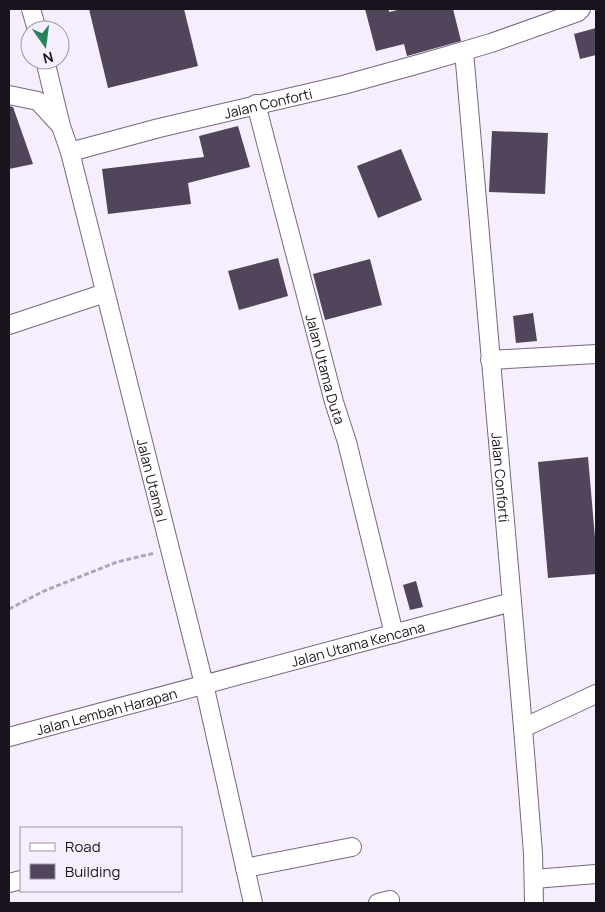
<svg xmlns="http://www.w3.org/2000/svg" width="605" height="912" font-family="Manrope,sans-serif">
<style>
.building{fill:#50455a}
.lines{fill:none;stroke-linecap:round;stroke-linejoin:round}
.minor-casing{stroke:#75687f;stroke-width:20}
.path{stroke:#aea6b4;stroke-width:3;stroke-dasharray:5 2.5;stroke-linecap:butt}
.minor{stroke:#fff;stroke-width:18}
.labels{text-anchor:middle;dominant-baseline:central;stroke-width:5;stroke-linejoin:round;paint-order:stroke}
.street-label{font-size:14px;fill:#18131c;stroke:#f6edfd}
</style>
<rect width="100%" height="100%" fill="#f6edfd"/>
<!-- building -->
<g class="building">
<path d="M 89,9 L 184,9 L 198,66 L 108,88 Z"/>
<path d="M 365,9 L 389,9 L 389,12 L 402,9 L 453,9 L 461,41 L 407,56 L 404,44 L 376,51 Z"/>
<path d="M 596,28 L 596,55 L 580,59 L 574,34 Z"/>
<path d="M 9,106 L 13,107 L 33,164 L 9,169 Z"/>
<path d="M 238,126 L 250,167 L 188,183 L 191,204 L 108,214 L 102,169 L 204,157 L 199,136 Z"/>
<path d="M 492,131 L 548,133 L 545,194 L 489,192 Z"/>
<path d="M 401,149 L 422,200 L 378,218 L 357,166 Z"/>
<path d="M 278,258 L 288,296 L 239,310 L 228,271 Z"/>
<path d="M 370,259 L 382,305 L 325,320 L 313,274 Z"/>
<path d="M 533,313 L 537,341 L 516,343 L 513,316 Z"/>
<path d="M 588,457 L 596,549 L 596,574 L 548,578 L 538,462 Z"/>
<path d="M 416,581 L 423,607 L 410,610 L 403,585 Z"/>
</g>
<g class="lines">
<!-- minor casing -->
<g class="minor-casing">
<g id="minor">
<path d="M 31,9 L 37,30"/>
<path id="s1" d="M 464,51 L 523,728 L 533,853 L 534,903"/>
<path id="s2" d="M 45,60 L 61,126 L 70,152 L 204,684 L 253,903"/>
<path d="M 9,95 L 38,101 L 59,124"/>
<path id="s3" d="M 256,104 L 334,402 L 347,442 L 394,634"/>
<path id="s4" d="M 70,152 L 159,128 L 343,85 L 426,62 L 491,43 L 578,12 L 581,9"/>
<path d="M 9,325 L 105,293"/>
<path d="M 490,360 L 596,354"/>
<path d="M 523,728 L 596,694"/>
<path id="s5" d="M 9,737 L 512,602"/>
<path d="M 245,868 L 352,847"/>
<path d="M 534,879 L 596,874"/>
<path d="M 9,883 L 21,880"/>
<path d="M 378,903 L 390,900"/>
</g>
</g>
<!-- path -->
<path class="path" d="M 9,609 L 44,591 L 117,562 L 155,553"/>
<!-- minor -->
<use href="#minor" class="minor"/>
</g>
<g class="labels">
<!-- street labels -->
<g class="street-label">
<text stroke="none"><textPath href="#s4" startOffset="204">Jalan Conforti</textPath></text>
<text stroke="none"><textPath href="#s3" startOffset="274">Jalan Utama Duta</textPath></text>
<text stroke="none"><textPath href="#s1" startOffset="428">Jalan Conforti</textPath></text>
<text stroke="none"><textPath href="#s2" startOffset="434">Jalan Utama I</textPath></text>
<text stroke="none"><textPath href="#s5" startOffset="361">Jalan Utama Kencana</textPath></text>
<text stroke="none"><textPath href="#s5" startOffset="101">Jalan Lembah Harapan</textPath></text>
</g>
</g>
<!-- border -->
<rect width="605" height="912" fill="none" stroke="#18131c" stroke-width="20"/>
<!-- legend -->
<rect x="20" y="827" width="162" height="65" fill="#f6edfd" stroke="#9d96a3"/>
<rect x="30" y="843" width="25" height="8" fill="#ffffff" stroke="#9d96a3"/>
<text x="65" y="852" font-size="15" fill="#18131c">Road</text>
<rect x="30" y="864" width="25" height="15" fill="#50455a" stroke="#9d96a3"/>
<text x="65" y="877" font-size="15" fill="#18131c">Building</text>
<!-- north arrow -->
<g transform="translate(45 45) rotate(166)"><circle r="24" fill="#f6edfd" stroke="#9d96a3"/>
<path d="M0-4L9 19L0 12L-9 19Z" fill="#27835a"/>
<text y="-8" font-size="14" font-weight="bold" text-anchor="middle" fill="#18131c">N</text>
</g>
</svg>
